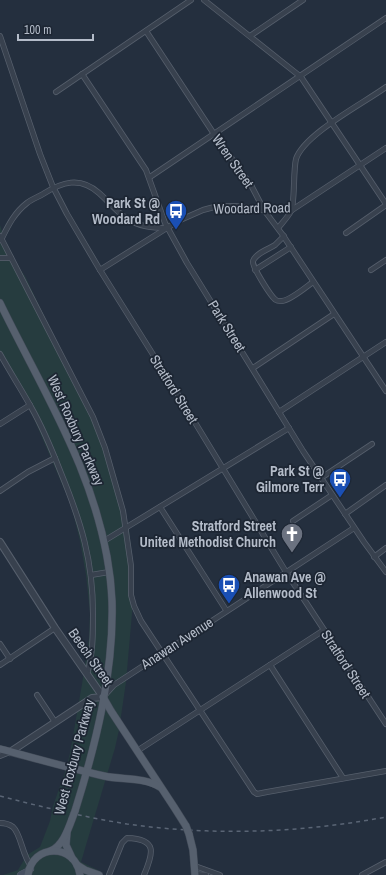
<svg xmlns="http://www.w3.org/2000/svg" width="386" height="875" font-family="'Archivo Narrow',sans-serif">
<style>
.green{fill:#263c3f}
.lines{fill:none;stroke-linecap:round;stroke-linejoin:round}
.minor-casing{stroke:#565f6c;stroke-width:6}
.tertiary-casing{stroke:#565f6c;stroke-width:8}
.secondary-casing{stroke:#565f6c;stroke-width:8}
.primary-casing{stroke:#414a57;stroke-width:8}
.minor{stroke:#38414e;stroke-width:4.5}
.tertiary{stroke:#38414e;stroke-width:6}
.secondary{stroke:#465061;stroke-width:7}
.primary{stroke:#56606e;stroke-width:7}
.rail{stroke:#5a6575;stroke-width:1.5;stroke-dasharray:4 4;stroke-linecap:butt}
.primary-bridge-casing{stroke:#414a57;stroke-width:8;stroke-linecap:butt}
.primary-bridge{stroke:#56606e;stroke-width:7}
.labels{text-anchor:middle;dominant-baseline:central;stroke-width:3.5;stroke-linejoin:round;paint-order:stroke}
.street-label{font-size:14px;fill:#b4bcc9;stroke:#1d2633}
.poi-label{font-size:14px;font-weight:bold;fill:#b4bcc9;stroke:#1d2633;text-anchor:end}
</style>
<rect width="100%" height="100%" fill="#242f3e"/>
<!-- green -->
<path class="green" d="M 0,225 L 10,256 L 25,276 L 97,426 L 123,517 L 129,529 L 131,551 L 130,582 L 133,602 L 126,682 L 119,730 L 115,748 L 81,862 L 100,871 L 99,875 L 3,875 L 18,870 L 27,855 L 40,847 L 50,821 L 53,806 L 66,769 L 70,753 L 82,684 L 89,638 L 90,613 L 86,575 L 80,541 L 71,505 L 32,414 L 0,357 Z"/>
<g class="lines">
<!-- minor casing -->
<g class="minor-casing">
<g id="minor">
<path d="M 204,0 L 301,77 L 386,204"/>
<path d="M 146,31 L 214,134 L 251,185 L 264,210 L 282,234 L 386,391"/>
<path d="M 0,36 L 40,154 L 53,187 L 67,214 L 100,270 L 174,388 L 286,572 L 386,724"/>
<path d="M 250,36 L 303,0"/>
<path d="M 82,74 L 146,170 L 165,223 L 187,263 L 303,451 L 364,542 L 386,572"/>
<path d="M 56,92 L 191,0"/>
<path d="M 150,177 L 386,18"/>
<path d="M 278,228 C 282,223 288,217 291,211 C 295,205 293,171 296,159 C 304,134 364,103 386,87"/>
<path d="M 346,233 L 386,205"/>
<path d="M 0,236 L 93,417 L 105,448 L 123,511 L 131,566 L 131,595 L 134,606 L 141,621 L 254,792 L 257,794 L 267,792 L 386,771"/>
<path d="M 284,236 C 281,239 278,242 275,245 C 269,249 256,253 253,261 C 251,265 271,297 276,300 C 277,301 281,301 282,301 C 291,300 306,287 313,282"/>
<path d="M 1,240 C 8,226 14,213 27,203 C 32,199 38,197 43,194 C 62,182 80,176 99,193 C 108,201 116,211 126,218 C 139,227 153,228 167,228"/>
<path d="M 0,258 L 11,258"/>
<path d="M 100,270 L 178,221 L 203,210 L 218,206 L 235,206 L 264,210 L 292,210 L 386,148"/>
<path d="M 255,270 L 291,247"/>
<path d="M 371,270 L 386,260"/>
<path d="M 0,354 C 10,372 21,389 31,407 C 43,428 52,450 61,473 C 81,522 93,560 93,614 C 93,634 93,654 87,674"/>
<path d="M 253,368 L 334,314"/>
<path d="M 279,412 L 386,342"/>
<path d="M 0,424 L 30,405"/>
<path d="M 321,478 L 372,444"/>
<path d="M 0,491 L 28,472 L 55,458"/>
<path d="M 160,507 L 226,610"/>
<path d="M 345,514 L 386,485"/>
<path d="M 293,521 L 332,495"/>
<path d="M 104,541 L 289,428"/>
<path d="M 374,557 L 386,548"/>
<path d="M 91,575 L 109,572"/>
<path d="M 0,644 L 10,659"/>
<path d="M 0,665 L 55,628"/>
<path d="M 270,665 L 343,778"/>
<path d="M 37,695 L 55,722"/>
<path d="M 105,695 L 114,685 L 354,528"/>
<path d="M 137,751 L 324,630"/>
<path d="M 0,756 L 10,752"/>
<path d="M 0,823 C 4,823 9,824 13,827 C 21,834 22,855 31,866"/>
<path d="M 195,866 L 220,875"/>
<path d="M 195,874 L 206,875"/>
<path d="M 109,875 L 122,843 L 127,838 C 157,839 154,852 144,875"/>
<path d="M 362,875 L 386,862"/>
</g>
</g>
<!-- tertiary casing -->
<g class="tertiary-casing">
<g id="tertiary">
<path d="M 0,542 L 55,628 L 103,697"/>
<path d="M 10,752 L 92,698 L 103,697"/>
</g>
</g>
<!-- secondary casing -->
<g class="secondary-casing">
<path id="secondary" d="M 21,875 L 27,872 L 30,869"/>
</g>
<!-- primary casing -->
<g class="primary-casing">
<g id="primary">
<path d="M 0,303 C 26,357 57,409 80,466 C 97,508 110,554 112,601 C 114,672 96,744 75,811"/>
<path d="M 103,697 L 111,711 L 174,807 L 186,826"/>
<path d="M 0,749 C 34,758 69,768 104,776 C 122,780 144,777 160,787"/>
<path d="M 67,833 L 66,845 L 72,858"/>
<path d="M 189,834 L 193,850 L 195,875"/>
<path d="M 50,851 C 62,847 68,830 72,819"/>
<path d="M 77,865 L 85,870 L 99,875"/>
<path d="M 28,875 C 32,843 76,843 80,875"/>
</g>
</g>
<!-- minor -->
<use href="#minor" class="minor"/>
<!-- tertiary -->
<use href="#tertiary" class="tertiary"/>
<!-- secondary -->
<use href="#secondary" class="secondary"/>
<!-- primary -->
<use href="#primary" class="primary"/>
<!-- rail -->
<path class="rail" d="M 0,796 C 42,807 84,817 127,824 C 213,836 301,833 386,817"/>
<!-- primary-bridge casing -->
<g class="primary-bridge-casing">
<g id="primary-bridge">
<path d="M 72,819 L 75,811"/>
<path d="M 186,826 L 189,834"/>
</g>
</g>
<!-- primary-bridge -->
<use href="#primary-bridge" class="primary-bridge"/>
</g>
<!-- icons -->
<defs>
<g id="bus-pin" transform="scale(1.15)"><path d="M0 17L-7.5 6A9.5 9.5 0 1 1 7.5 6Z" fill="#1a4fb4" stroke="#1d2633"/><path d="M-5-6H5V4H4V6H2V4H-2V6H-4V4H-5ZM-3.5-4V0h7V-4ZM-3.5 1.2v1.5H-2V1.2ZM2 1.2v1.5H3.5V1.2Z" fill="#fff"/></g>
<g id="church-pin" transform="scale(1.15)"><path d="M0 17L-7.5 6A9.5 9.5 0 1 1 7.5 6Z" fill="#6b7280" stroke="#1d2633"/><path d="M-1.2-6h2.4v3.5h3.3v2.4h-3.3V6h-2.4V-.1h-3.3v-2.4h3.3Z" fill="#fff"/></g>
</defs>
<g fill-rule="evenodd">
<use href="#bus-pin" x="176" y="211"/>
<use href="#bus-pin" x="340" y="479"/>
<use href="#church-pin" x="292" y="534"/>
<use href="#bus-pin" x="229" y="585"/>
</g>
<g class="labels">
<!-- street labels -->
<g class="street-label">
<text transform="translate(233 161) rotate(55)">Wren Street</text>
<text transform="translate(252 208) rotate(-1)">Woodard Road</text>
<text transform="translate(227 326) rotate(58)">Park Street</text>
<text transform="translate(174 389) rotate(58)">Stratford Street</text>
<text transform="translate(76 430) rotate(66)">West Roxbury Parkway</text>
<text transform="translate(177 643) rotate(-33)">Anawan Avenue</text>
<text transform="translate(91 657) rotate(55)">Beech Street</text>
<text transform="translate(346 664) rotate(57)">Stratford Street</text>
<text transform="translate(74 757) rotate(-75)">West Roxbury Parkway</text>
</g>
<!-- poi labels -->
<g class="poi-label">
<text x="160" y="203">Park St @<tspan x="160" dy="16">Woodard Rd</tspan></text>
<text x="324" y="471">Park St @<tspan x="324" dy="16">Gilmore Terr</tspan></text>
<text x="276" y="526">Stratford Street<tspan x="276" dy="16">United Methodist Church</tspan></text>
<text x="244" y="577" text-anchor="start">Anawan Ave @<tspan x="244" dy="16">Allenwood St</tspan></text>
</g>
</g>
<!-- scale -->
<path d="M18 34v6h75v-6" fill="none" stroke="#b4bcc9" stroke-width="2"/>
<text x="24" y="34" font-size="12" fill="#b4bcc9" stroke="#1d2633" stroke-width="3" paint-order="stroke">100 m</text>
</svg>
